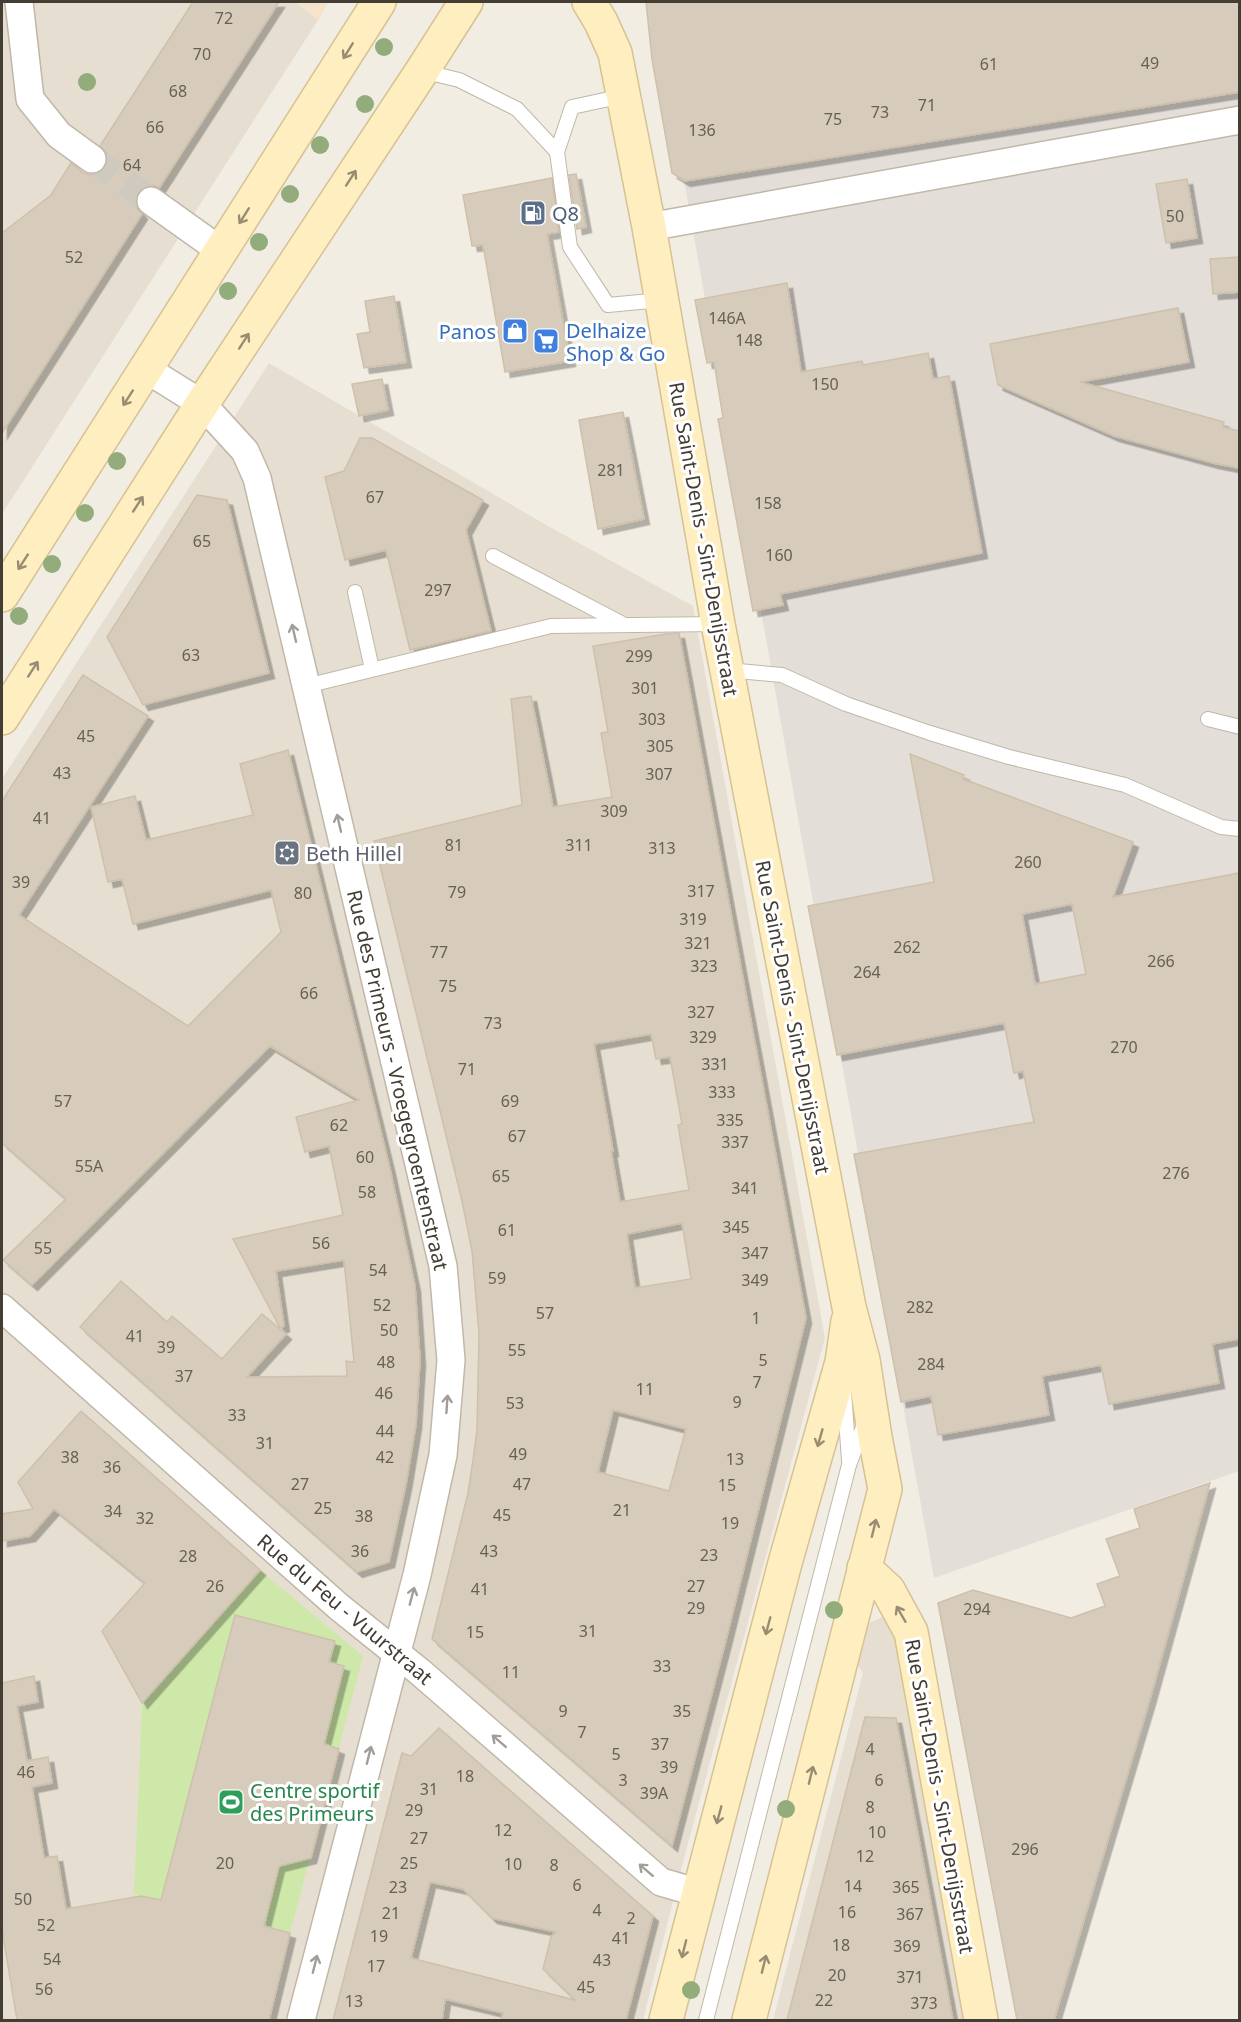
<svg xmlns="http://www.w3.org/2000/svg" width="1241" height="2022" font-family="'Noto Sans',sans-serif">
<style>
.residential{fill:#e6dfd1}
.commercial{fill:#f5e3cc}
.industrial{fill:#e3ded8}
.green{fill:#cee8aa}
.building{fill:#d7cbbb;stroke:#cec0ab;stroke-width:1.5;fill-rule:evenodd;filter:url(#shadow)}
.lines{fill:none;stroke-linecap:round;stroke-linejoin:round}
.street-tunnel{stroke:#cfcac0;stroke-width:27;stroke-dasharray:27 14;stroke-linecap:butt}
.lane-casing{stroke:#c0b7a8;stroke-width:16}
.street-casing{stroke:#c0b7a8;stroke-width:30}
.secondary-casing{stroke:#d6c293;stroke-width:36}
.lane{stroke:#fff;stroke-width:14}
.street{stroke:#fff;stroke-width:27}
.secondary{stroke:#ffeec0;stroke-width:33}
.tree{fill:#93ac7b}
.oneway{stroke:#988d72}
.oneway2{stroke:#a19e99}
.labels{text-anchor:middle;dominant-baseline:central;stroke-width:6;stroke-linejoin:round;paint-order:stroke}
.number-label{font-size:16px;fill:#686055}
.service-label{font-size:20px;fill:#4e5e75;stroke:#fff;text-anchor:start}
.shop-label{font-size:20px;fill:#366cbe;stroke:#fff;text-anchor:start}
.street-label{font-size:20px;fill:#433d33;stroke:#fff}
.worship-label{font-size:20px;fill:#5b616d;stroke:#fff;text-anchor:start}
.leisure-label{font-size:20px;fill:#27864d;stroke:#fff;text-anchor:start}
</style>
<defs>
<filter id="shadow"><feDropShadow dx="5.5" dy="5.5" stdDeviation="0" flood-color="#0004"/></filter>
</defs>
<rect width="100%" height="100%" fill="#f2ede3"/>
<!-- residential -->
<g class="residential">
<path d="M 2,2 L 295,2 L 318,20 L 2,514 Z"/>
<path d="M 269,363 L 548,526 L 693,606 L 825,1338 L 683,1862 L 643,2020 L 2,2020 L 2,779 Z"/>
<path d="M 884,1616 L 900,1626 L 913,1693 L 906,1705 L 966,2020 L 773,2020 L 863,1673 L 855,1661 L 867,1624 Z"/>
</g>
<!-- commercial -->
<path class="commercial" d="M 295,2 L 329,2 L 318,20 Z"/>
<!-- industrial -->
<path class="industrial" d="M 652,2 L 1239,2 L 1239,1471 L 934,1578 Z"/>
<!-- green -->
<path class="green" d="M 260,1570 L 363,1656 L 290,1933 L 134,1894 L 142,1703 Z"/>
<!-- building -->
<g class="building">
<path d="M 193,2 L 279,2 L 159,188 L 152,185 L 145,186 L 138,192 L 135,199 L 136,207 L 142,214 L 2,433 L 2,233 L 51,195 L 71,163 L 83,173 L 90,175 L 98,174 L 104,169 L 108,161 L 107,153 L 100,146 Z"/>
<path d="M 646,2 L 1239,2 L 1239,92 L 685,181 L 672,173 L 652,59 Z"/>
<path d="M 576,174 L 586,227 L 577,229 L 569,175 Z"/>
<path d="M 552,178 L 559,232 L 547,234 L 570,361 L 505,372 L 483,245 L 472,246 L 463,195 Z"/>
<path d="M 1187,179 L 1197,238 L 1166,243 L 1156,184 Z"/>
<path d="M 1239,257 L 1239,292 L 1213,294 L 1210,259 Z"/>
<path d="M 787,283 L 801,372 L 862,361 L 863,365 L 928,353 L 933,379 L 949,376 L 982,553 L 780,594 L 783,605 L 753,611 L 718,419 L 723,418 L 714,362 L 707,363 L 695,300 Z"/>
<path d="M 394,296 L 406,362 L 364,368 L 357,334 L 370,332 L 365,301 Z"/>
<path d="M 1178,308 L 1189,362 L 1080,382 L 1224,422 L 1223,427 L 1239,431 L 1239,468 L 1213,463 L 1114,436 L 998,385 L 990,344 Z"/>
<path d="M 382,379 L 388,410 L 359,416 L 352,384 Z"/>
<path d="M 623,412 L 644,519 L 598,529 L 579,420 Z"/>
<path d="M 360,438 L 372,438 L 483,500 L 466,530 L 491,631 L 410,650 L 386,550 L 345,560 L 325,477 L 344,471 Z"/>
<path d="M 197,495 L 227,500 L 269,673 L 143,705 L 107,637 Z"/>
<path d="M 679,633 L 806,1318 L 726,1640 L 672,1846 L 432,1639 L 468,1493 L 473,1460 L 477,1430 L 479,1334 L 472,1251 L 462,1201 L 374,841 L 522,805 L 511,699 L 531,696 L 553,807 L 612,797 L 601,733 L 608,732 L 593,646 L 666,634 ZM 651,1034 L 656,1059 L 670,1057 L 682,1124 L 678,1125 L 689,1190 L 620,1202 L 611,1151 L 613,1151 L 594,1044 ZM 682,1223 L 691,1279 L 635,1288 L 627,1234 ZM 613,1410 L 686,1429 L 669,1491 L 598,1472 Z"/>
<path d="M 83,675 L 148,716 L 19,915 L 188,1026 L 281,932 L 271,890 L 133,924 L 122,879 L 108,882 L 91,807 L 135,796 L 146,840 L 253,815 L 240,764 L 288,750 L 390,1169 L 415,1286 L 420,1360 L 416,1424 L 406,1484 L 389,1562 L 357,1572 L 80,1327 L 121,1281 L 167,1322 L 172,1316 L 222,1359 L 262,1314 L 286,1334 L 247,1377 L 347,1376 L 346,1361 L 354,1362 L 344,1260 L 276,1271 L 284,1326 L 280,1328 L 233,1239 L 343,1215 L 329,1146 L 305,1152 L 296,1117 L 359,1100 L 270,1046 L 32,1285 L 3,1260 L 66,1199 L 2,1143 L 2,801 Z"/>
<path d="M 910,754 L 964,775 L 963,779 L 1133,842 L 1113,897 L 1239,873 L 1239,1339 L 1212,1344 L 1219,1383 L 1109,1404 L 1101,1365 L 1042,1376 L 1049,1415 L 938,1435 L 931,1396 L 901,1402 L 854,1154 L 1034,1122 L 1023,1071 L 1014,1073 L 1004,1023 L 837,1055 L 808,906 L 934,882 ZM 1072,904 L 1086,974 L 1035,984 L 1022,914 Z"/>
<path d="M 81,1411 L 260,1570 L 142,1703 L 102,1631 L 145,1583 L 54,1509 L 30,1536 L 2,1541 L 2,1514 L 33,1509 L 18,1482 Z"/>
<path d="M 1210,1483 L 1150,1699 L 1054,2020 L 1017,2020 L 938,1603 L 973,1590 L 1071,1618 L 1105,1606 L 1097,1584 L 1120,1576 L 1106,1539 L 1140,1528 L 1134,1509 Z"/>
<path d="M 235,1615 L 335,1641 L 329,1662 L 344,1666 L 324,1744 L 339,1749 L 311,1858 L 279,1866 L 264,1926 L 290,1933 L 269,2020 L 17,2020 L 2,1929 L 2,1683 L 34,1676 L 38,1702 L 17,1706 L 27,1761 L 48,1757 L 52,1783 L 32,1787 L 44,1858 L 57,1856 L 66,1909 L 141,1896 L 161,1900 Z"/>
<path d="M 865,1717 L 896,1718 L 953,2020 L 787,2020 Z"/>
<path d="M 439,1728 L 653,1916 L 626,2020 L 501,2020 L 503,2013 L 445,1999 L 442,2020 L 333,2020 L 402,1753 L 411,1756 ZM 430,1882 L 463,1889 L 492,1918 L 556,1932 L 551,1937 L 543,1969 L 575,2000 L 411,1958 Z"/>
</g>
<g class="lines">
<!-- street-tunnel -->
<path class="street-tunnel" d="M 92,159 L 151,201"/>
<!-- lane casing -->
<g class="lane-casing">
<g id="lane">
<path d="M 422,71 L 459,80 L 517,109 L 557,152"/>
<path d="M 623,96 L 572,107 L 557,152 L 570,247 L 608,305 L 661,300"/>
<path d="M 493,556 L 621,623"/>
<path d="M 355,592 L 372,669"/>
<path d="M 727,670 L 782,675 L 846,704 L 930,733 L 1009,757 L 1125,785 L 1221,827 L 1240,829"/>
<path d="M 306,686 L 551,626 L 718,624"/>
<path d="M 1208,719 L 1240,727"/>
<path d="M 844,1392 L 849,1460"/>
<path d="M 706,2020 L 849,1465 L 865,1422"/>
</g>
</g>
<!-- street casing -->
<g class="street-casing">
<g id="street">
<path d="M 19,2 L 30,99 L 59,135 L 92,159"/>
<path d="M 151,201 L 221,251"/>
<path d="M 649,227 L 1240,120"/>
<path d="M 146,369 L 202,404 L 245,451 L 257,478 L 443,1266 L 451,1360 L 443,1455 L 417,1575 L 301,2020"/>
<path d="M 2,1308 L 339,1607 L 420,1672 L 661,1882 L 699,1893"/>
</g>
</g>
<!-- secondary casing -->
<g class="secondary-casing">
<g id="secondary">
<path d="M 589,2 L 601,22 L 615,53 L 649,227 L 718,624 L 849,1307 L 863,1360 L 875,1437 L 885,1489 L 749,2020"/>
<path d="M 2,595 L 379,2"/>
<path d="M 2,718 L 202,404 L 422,71 L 466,2"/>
<path d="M 864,1568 L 888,1590 L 911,1632 L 981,2020"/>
<path d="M 666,2020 L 785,1563 L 842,1362 L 848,1321"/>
</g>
</g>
<!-- lane -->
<use href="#lane" class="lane"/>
<!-- street -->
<use href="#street" class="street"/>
<!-- secondary -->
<use href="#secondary" class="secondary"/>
</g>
<!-- trees -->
<g class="tree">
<circle cx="384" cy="47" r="9"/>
<circle cx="87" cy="82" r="9"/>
<circle cx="365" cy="104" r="9"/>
<circle cx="320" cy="145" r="9"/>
<circle cx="290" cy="194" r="9"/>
<circle cx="259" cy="242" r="9"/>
<circle cx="228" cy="291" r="9"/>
<circle cx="117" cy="461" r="9"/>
<circle cx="85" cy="513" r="9"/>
<circle cx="52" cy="564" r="9"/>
<circle cx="19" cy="616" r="9"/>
<circle cx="834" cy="1610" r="9"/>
<circle cx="786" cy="1809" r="9"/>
<circle cx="691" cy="1990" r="9"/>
</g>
<!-- one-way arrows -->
<defs><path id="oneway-shaft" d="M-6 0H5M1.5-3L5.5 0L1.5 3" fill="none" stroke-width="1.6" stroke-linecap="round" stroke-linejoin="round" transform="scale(1.5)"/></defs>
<g class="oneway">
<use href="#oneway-shaft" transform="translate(348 51) rotate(122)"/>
<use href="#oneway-shaft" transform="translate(351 178) rotate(-57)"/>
<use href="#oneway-shaft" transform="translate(244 216) rotate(122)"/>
<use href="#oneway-shaft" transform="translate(244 341) rotate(-57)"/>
<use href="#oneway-shaft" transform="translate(128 398) rotate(123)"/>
<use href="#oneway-shaft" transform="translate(138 504) rotate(-57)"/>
<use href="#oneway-shaft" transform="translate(23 562) rotate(123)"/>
<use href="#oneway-shaft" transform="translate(33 669) rotate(-57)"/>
<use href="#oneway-shaft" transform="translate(820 1438) rotate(106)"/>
<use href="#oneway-shaft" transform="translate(874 1528) rotate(-76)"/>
<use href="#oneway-shaft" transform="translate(901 1614) rotate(-120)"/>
<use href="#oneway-shaft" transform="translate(768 1626) rotate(105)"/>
<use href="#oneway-shaft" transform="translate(811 1775) rotate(-76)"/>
<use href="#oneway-shaft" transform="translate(719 1815) rotate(105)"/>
<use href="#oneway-shaft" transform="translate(684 1949) rotate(104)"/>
<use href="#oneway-shaft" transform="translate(764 1964) rotate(-76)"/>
</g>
<g class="oneway2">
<use href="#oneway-shaft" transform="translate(294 633) rotate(-103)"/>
<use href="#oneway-shaft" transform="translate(339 823) rotate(-103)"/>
<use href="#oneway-shaft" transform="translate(447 1404) rotate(-86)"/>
<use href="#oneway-shaft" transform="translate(412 1596) rotate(-75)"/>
<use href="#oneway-shaft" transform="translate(499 1741) rotate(-139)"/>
<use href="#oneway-shaft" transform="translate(369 1755) rotate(-76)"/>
<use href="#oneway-shaft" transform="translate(646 1870) rotate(-139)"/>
<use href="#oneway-shaft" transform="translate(315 1964) rotate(-76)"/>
</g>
<!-- icons -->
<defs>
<g id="fuel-square" transform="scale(1.35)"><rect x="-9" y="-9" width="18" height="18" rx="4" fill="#5c6f8a" stroke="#fff"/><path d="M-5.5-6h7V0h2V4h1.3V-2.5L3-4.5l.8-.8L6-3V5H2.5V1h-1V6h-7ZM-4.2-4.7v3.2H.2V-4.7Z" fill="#fff"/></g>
<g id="shop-square" transform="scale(1.35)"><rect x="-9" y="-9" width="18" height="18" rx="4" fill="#3f7fe0" stroke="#fff"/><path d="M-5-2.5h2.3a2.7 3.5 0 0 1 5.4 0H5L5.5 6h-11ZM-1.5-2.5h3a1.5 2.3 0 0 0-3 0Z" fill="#fff"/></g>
<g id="supermarket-square" transform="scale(1.35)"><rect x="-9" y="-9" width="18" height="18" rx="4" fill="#3f7fe0" stroke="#fff"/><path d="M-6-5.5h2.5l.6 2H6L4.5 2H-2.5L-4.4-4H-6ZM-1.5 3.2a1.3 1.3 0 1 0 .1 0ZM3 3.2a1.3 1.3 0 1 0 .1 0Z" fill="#fff"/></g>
<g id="synagogue-square" transform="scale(1.35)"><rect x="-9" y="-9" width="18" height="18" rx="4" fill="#6b7280" stroke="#fff"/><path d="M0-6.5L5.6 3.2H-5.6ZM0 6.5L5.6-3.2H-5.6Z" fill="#fff"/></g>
<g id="stadium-square" transform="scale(1.35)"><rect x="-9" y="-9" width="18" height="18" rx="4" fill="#2e9e5b" stroke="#fff"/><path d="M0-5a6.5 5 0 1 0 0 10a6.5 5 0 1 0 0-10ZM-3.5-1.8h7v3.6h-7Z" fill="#fff"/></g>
</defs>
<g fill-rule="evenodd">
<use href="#fuel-square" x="533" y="213"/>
<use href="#shop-square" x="515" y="331"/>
<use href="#supermarket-square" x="546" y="341"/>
<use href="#synagogue-square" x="287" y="853"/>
<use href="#stadium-square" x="231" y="1802"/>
</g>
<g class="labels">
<!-- number labels -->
<g class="number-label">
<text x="224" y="18">72</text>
<text x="202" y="54">70</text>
<text x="1150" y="63">49</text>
<text x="989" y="64">61</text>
<text x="178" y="91">68</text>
<text x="927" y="105">71</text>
<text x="880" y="112">73</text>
<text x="833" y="119">75</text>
<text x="155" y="127">66</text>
<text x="702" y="130">136</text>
<text x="132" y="165">64</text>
<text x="1175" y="216">50</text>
<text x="74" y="257">52</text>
<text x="727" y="318">146A</text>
<text x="749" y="340">148</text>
<text x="825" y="384">150</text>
<text x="611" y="470">281</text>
<text x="375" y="497">67</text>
<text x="768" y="503">158</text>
<text x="202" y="541">65</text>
<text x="779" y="555">160</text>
<text x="438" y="590">297</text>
<text x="191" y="655">63</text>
<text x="639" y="656">299</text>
<text x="645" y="688">301</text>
<text x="652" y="719">303</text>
<text x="86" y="736">45</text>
<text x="660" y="746">305</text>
<text x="62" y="773">43</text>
<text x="659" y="774">307</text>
<text x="614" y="811">309</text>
<text x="42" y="818">41</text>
<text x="454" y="845">81</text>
<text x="579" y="845">311</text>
<text x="662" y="848">313</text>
<text x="1028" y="862">260</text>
<text x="21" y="882">39</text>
<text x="701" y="891">317</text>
<text x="457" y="892">79</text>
<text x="303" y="893">80</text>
<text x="693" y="919">319</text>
<text x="698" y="943">321</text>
<text x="907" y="947">262</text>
<text x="439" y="952">77</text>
<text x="1161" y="961">266</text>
<text x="704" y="966">323</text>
<text x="867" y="972">264</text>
<text x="448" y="986">75</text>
<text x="309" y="993">66</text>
<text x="701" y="1012">327</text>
<text x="493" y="1023">73</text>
<text x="703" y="1037">329</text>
<text x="1124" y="1047">270</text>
<text x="715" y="1064">331</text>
<text x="467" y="1069">71</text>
<text x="722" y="1092">333</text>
<text x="63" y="1101">57</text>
<text x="510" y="1101">69</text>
<text x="730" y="1120">335</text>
<text x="339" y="1125">62</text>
<text x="517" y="1136">67</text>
<text x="735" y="1142">337</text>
<text x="365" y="1157">60</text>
<text x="89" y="1166">55A</text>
<text x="1176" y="1173">276</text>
<text x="501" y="1176">65</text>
<text x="745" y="1188">341</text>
<text x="367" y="1192">58</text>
<text x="736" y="1227">345</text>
<text x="507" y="1230">61</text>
<text x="321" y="1243">56</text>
<text x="43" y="1248">55</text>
<text x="755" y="1253">347</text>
<text x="378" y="1270">54</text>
<text x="497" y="1278">59</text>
<text x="755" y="1280">349</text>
<text x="382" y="1305">52</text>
<text x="920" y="1307">282</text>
<text x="545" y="1313">57</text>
<text x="756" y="1318">1</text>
<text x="389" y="1330">50</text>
<text x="135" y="1336">41</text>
<text x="166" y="1347">39</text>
<text x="517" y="1350">55</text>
<text x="763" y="1360">5</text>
<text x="386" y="1362">48</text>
<text x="931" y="1364">284</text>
<text x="184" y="1376">37</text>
<text x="757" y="1382">7</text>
<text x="645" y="1389">11</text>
<text x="384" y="1393">46</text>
<text x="737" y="1402">9</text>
<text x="515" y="1403">53</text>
<text x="237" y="1415">33</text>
<text x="385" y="1431">44</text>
<text x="265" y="1443">31</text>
<text x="518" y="1454">49</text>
<text x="70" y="1457">38</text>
<text x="385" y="1457">42</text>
<text x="735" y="1459">13</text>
<text x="112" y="1467">36</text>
<text x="300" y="1484">27</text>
<text x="522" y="1484">47</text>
<text x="727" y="1485">15</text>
<text x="323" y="1508">25</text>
<text x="622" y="1510">21</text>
<text x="113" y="1511">34</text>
<text x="502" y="1515">45</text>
<text x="364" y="1516">38</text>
<text x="145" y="1518">32</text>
<text x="730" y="1523">19</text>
<text x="360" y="1551">36</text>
<text x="489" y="1551">43</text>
<text x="709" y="1555">23</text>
<text x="188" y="1556">28</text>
<text x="215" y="1586">26</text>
<text x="696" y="1586">27</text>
<text x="480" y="1589">41</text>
<text x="696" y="1608">29</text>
<text x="977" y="1609">294</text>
<text x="588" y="1631">31</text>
<text x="475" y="1632">15</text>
<text x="662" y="1666">33</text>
<text x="511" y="1672">11</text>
<text x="563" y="1711">9</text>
<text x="682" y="1711">35</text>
<text x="582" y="1732">7</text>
<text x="660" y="1744">37</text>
<text x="870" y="1749">4</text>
<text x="616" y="1754">5</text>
<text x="669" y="1767">39</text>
<text x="26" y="1772">46</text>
<text x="465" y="1776">18</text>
<text x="623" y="1780">3</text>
<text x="879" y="1780">6</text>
<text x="429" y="1789">31</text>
<text x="654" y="1793">39A</text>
<text x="870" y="1807">8</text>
<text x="414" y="1810">29</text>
<text x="503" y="1830">12</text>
<text x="877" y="1832">10</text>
<text x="419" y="1838">27</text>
<text x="1025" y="1849">296</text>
<text x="865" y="1856">12</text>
<text x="225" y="1863">20</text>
<text x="409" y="1863">25</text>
<text x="513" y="1864">10</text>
<text x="554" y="1865">8</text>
<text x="577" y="1885">6</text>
<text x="853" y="1886">14</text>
<text x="398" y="1887">23</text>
<text x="906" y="1887">365</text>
<text x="23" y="1899">50</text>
<text x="597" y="1910">4</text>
<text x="847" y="1912">16</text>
<text x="391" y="1913">21</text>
<text x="910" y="1914">367</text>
<text x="631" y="1918">2</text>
<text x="46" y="1925">52</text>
<text x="379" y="1936">19</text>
<text x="621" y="1938">41</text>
<text x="841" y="1945">18</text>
<text x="907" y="1946">369</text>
<text x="52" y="1959">54</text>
<text x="602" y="1960">43</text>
<text x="376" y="1966">17</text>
<text x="837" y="1975">20</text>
<text x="910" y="1977">371</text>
<text x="586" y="1987">45</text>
<text x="44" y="1989">56</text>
<text x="824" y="2000">22</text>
<text x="354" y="2001">13</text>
<text x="924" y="2003">373</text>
</g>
<!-- service labels -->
<g class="service-label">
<text x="552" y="213">Q8</text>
</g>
<!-- shop labels -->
<g class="shop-label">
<text x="566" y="330">Delhaize<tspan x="566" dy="23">Shop &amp; Go</tspan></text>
<text x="496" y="331" text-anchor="end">Panos</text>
</g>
<!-- street labels -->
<g class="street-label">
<text transform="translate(704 539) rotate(80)">Rue Saint-Denis - Sint-Denijsstraat</text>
<text transform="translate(793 1017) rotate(79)">Rue Saint-Denis - Sint-Denijsstraat</text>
<text transform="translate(398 1080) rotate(77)">Rue des Primeurs - Vroegegroentenstraat</text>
<text transform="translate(345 1609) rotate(40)">Rue du Feu - Vuurstraat</text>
<text transform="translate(940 1796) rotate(80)">Rue Saint-Denis - Sint-Denijsstraat</text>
</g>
<!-- worship labels -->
<g class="worship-label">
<text x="306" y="853">Beth Hillel</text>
</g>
<!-- leisure labels -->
<g class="leisure-label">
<text x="250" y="1790">Centre sportif<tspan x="250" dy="23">des Primeurs</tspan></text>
</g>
</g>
<!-- border -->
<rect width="1241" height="2022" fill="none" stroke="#433d33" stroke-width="6"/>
</svg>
